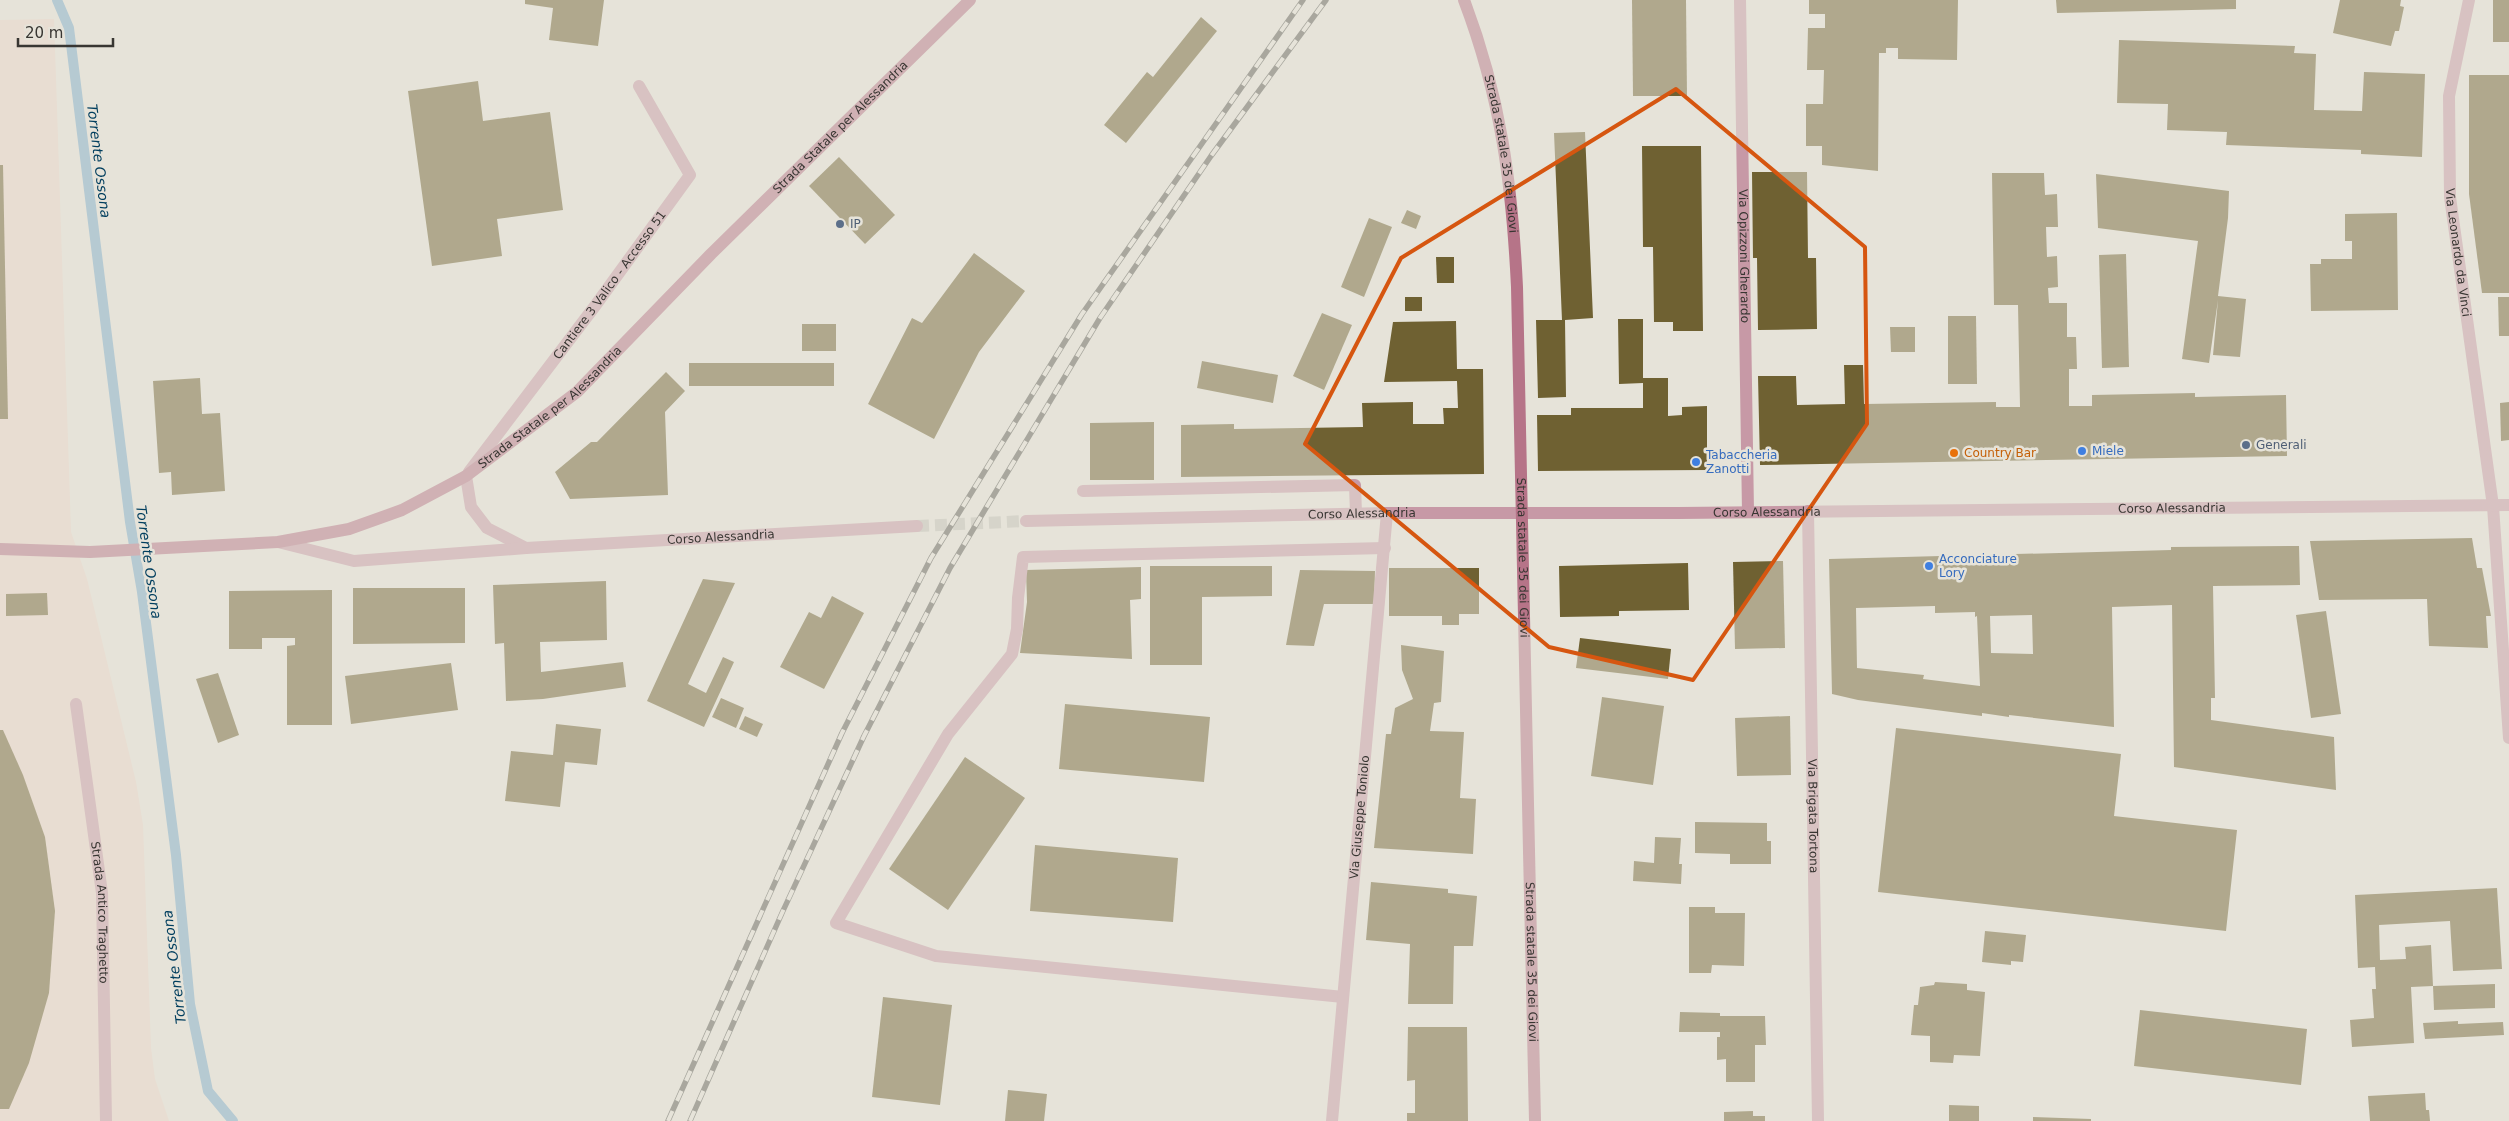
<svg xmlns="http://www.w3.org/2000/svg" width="2509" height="1121" font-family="'DejaVu Sans',sans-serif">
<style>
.industrial{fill:#ebd4c9}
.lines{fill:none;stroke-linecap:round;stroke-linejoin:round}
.stream{stroke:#7caacb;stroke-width:10}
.building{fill:#6f6132;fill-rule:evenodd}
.street-tunnel{stroke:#c3c0b8;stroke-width:12;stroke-dasharray:12 6;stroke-linecap:butt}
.lane{stroke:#c799a6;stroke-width:12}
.street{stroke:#c799a6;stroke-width:12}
.secondary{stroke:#b67488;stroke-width:12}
.rail-casing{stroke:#5f5d58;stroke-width:5.5}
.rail{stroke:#e6e3d9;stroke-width:4;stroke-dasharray:11;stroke-linecap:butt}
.secondary-bridge{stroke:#b67488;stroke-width:12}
.marked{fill:none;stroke:#d65610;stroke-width:4;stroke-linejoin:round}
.service-dot{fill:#5c6f8a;stroke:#e6e3d9;stroke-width:2}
.shop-dot{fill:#3f7fe0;stroke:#e6e3d9;stroke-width:2}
.food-dot{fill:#e8710a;stroke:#e6e3d9;stroke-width:2}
.labels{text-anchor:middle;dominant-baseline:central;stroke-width:5;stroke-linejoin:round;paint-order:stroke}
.street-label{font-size:12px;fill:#383632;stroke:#e6e3d9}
.service-label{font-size:12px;fill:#4e5e75;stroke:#e6e3d9;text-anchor:start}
.shop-label{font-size:12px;fill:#366cbe;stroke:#e6e3d9;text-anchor:start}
.food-label{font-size:12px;fill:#c56008;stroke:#e6e3d9;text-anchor:start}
.water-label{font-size:14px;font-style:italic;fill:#003e5e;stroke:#e6e3d9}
</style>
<rect width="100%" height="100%" fill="#e6e3d9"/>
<!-- industrial -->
<path class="industrial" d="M 54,19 L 71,532 L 87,579 L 136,782 L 143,825 L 151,1048 L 155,1079 L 169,1121 L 0,1121 L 0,20 Z"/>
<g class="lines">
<!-- stream -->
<path class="stream" d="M 57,0 L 69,28 L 130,522 L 142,592 L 176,855 L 190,1004 L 208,1091 L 233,1121"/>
</g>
<!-- building -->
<g class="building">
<path d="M 525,0 L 604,0 L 598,46 L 549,40 L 553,8 L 525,4 Z"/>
<path d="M 1632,0 L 1686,0 L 1687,96 L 1633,96 Z"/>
<path d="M 1809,0 L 1958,0 L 1957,60 L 1898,59 L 1898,48 L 1886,48 L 1886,53 L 1879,53 L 1878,171 L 1822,165 L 1822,146 L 1806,146 L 1806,104 L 1823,104 L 1824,70 L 1807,70 L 1808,28 L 1825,28 L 1825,14 L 1809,14 Z"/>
<path d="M 2056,0 L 2236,0 L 2236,9 L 2057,13 Z"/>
<path d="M 2340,0 L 2401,0 L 2400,6 L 2404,7 L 2399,31 L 2395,31 L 2391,46 L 2333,33 Z"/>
<rect x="2493" y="0" width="16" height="42"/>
<path d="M 1201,17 L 1217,31 L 1126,143 L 1104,125 L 1147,72 L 1153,77 Z"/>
<path d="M 2119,40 L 2295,46 L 2294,53 L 2316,54 L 2314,110 L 2362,111 L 2364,72 L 2425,74 L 2422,157 L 2361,154 L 2361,150 L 2226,145 L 2227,132 L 2167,130 L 2168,104 L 2117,103 Z"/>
<path d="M 2469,75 L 2509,75 L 2509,293 L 2482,293 L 2469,194 Z"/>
<path d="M 478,81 L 483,121 L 550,112 L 563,210 L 497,219 L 502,256 L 432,266 L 408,91 Z"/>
<path d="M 1585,132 L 1593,318 L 1565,320 L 1566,397 L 1538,398 L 1536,320 L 1562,320 L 1554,133 Z"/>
<path d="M 1642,146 L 1701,146 L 1703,331 L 1673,331 L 1673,322 L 1654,322 L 1653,247 L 1643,247 Z"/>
<path d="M 839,157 L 895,215 L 865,244 L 809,186 Z"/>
<path d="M 0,165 L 3,165 L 8,419 L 0,419 Z"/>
<path d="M 1752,172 L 1807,172 L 1808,258 L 1816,258 L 1817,329 L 1758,330 L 1757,258 L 1753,258 Z"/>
<path d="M 1992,173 L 2044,173 L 2045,195 L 2057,194 L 2058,227 L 2046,227 L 2047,257 L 2057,256 L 2058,287 L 2048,288 L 2049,303 L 2067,303 L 2067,337 L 2076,337 L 2077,369 L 2069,369 L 2069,406 L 2092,406 L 2092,395 L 2195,393 L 2195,397 L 2286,395 L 2287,456 L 1760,465 L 1758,376 L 1796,376 L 1797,405 L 1845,404 L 1844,365 L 1863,365 L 1864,404 L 1996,402 L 1996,407 L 2020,407 L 2018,305 L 1994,305 Z"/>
<path d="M 2096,174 L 2229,191 L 2228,218 L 2218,296 L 2246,299 L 2240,357 L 2213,355 L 2218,300 L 2209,363 L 2182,359 L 2198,241 L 2098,228 Z"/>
<path d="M 1407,210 L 1421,216 L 1416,229 L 1401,223 Z"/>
<path d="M 2397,213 L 2398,310 L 2311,311 L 2310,264 L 2321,264 L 2321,259 L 2352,259 L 2352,241 L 2345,241 L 2345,214 Z"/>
<path d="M 1369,218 L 1392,227 L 1364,297 L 1341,287 Z"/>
<path d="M 974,253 L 1025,291 L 979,352 L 934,439 L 868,404 L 912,318 L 922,323 Z"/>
<path d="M 2126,254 L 2129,367 L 2102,368 L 2099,255 Z"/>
<path d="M 1436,257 L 1454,257 L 1454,283 L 1437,283 Z"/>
<rect x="1405" y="297" width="17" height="14"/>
<path d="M 2498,297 L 2509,297 L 2509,336 L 2499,336 Z"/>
<path d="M 1322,313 L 1352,325 L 1324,390 L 1293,376 Z"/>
<path d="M 1948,316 L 1976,316 L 1977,384 L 1948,384 Z"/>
<path d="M 1618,319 L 1643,319 L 1643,378 L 1668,378 L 1668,416 L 1682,415 L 1682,407 L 1707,406 L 1707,470 L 1538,471 L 1537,415 L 1571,415 L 1571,408 L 1643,408 L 1643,383 L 1619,384 Z"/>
<path d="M 1456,321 L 1457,369 L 1483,369 L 1484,474 L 1181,477 L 1181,425 L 1234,424 L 1234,429 L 1363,427 L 1362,403 L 1413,402 L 1413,424 L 1444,424 L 1443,408 L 1458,408 L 1457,381 L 1384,382 L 1393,322 Z"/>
<rect x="802" y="324" width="34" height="27"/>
<path d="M 1890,327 L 1915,327 L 1915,352 L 1891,352 Z"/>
<path d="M 1202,361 L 1278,375 L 1273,403 L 1197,388 Z"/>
<rect x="689" y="363" width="145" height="23"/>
<path d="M 666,372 L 685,391 L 665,412 L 668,495 L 570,499 L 555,472 L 591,442 L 597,442 Z"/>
<path d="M 200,378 L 202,414 L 220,413 L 225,491 L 172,495 L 171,472 L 159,473 L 153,381 Z"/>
<path d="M 2509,402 L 2509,440 L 2501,441 L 2500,403 Z"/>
<path d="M 1154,422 L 1154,480 L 1090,480 L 1090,423 Z"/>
<path d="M 2472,538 L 2477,568 L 2482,568 L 2491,616 L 2486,616 L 2488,648 L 2429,646 L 2427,599 L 2319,600 L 2310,541 Z"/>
<path d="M 2299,546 L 2300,585 L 2213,586 L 2215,698 L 2211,698 L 2211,720 L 2334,737 L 2336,790 L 2174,767 L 2172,605 L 2112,607 L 2114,727 L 2009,715 L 2009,717 L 1982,713 L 1982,716 L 1858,700 L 1832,694 L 1829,559 L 2171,550 L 2171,547 ZM 1935,606 L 1935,613 L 1975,612 L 1975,617 L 1977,616 L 1980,686 L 1923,679 L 1924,675 L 1857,668 L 1856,608 ZM 2032,615 L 2033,654 L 1991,653 L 1990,616 Z"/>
<path d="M 1783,561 L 1785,648 L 1735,649 L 1733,562 Z"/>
<path d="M 1688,563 L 1689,610 L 1619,611 L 1619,616 L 1560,617 L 1559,566 Z"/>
<path d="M 1150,566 L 1272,566 L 1272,596 L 1202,597 L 1202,665 L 1150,665 Z"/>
<path d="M 1141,567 L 1141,599 L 1130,600 L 1132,659 L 1020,653 L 1027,602 L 1026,570 Z"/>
<path d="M 1389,568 L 1479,568 L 1479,614 L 1459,614 L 1459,625 L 1442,625 L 1442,616 L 1389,616 Z"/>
<path d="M 1300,570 L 1375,571 L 1374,604 L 1324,604 L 1314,646 L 1286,645 Z"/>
<path d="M 703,579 L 735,583 L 688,684 L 706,693 L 723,657 L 734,662 L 704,727 L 647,701 Z"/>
<path d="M 606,581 L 607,640 L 540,642 L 541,672 L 623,662 L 626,687 L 543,699 L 506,701 L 504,643 L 495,644 L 493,585 Z"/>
<path d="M 353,588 L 465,588 L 465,643 L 353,644 Z"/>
<path d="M 332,590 L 332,725 L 287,725 L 287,646 L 295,645 L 295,638 L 262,638 L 262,649 L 229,649 L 229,591 Z"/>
<path d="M 47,593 L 48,615 L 6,616 L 6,594 Z"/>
<path d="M 832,596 L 864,613 L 824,689 L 780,667 L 809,612 L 821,618 Z"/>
<path d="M 2326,611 L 2341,714 L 2311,718 L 2296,615 Z"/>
<path d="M 1580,638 L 1671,649 L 1668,679 L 1576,668 Z"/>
<path d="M 1401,645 L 1444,651 L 1441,702 L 1434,703 L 1430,731 L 1464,732 L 1460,798 L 1476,799 L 1473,854 L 1374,848 L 1386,734 L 1391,734 L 1395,708 L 1413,699 L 1402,670 Z"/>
<path d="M 451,663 L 458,710 L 351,724 L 345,676 Z"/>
<path d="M 218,673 L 239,735 L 218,743 L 196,679 Z"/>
<path d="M 1602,697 L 1664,706 L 1653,785 L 1591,776 Z"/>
<path d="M 721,698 L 744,708 L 736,728 L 712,717 Z"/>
<path d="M 1065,704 L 1210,717 L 1204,782 L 1059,769 Z"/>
<path d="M 745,716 L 763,724 L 757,737 L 739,729 Z"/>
<path d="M 1790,716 L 1791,775 L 1737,776 L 1735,718 Z"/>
<path d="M 556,724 L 601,729 L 597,765 L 565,762 L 560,807 L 505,801 L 511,751 L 553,755 Z"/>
<path d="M 1896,728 L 2121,754 L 2114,816 L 2237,830 L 2226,931 L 1878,892 Z"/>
<path d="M 0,730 L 3,730 L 23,775 L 45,837 L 55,911 L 49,993 L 29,1063 L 9,1109 L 0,1109 Z"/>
<path d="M 965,757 L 1025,798 L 948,910 L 889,869 Z"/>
<path d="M 1695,822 L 1767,823 L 1767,841 L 1771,841 L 1771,864 L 1730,864 L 1730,854 L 1695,853 Z"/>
<path d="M 1655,837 L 1681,838 L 1679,864 L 1682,864 L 1681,884 L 1633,881 L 1634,861 L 1654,863 Z"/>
<path d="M 1035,845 L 1178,858 L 1173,922 L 1030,911 Z"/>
<path d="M 1371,882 L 1448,889 L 1448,893 L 1477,896 L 1473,946 L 1454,946 L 1453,1004 L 1408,1004 L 1410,944 L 1366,940 Z"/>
<path d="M 2497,888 L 2502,969 L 2453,971 L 2450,921 L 2379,925 L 2380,960 L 2406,959 L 2405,947 L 2431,945 L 2433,986 L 2411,987 L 2414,1043 L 2352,1047 L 2350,1020 L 2374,1018 L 2372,989 L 2376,989 L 2375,967 L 2358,968 L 2355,895 Z"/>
<path d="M 1689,907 L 1715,907 L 1715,913 L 1745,913 L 1744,966 L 1712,965 L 1711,973 L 1689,973 Z"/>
<path d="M 1985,931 L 2026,935 L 2023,962 L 2011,961 L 2011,965 L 1982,962 Z"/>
<path d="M 1935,982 L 1967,984 L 1967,990 L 1985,992 L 1980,1056 L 1954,1055 L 1953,1063 L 1930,1062 L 1930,1036 L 1911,1035 L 1914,1005 L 1918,1005 L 1920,987 L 1934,985 Z"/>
<path d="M 2495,984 L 2495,1008 L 2434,1010 L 2433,986 Z"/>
<path d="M 883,997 L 952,1005 L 940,1105 L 872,1097 Z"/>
<path d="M 2140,1010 L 2307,1029 L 2301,1085 L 2134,1066 Z"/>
<path d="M 1680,1012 L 1720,1013 L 1720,1016 L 1765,1016 L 1766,1045 L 1755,1045 L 1755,1082 L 1726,1082 L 1726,1059 L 1717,1060 L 1717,1037 L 1720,1037 L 1720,1032 L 1679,1032 Z"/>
<path d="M 2458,1021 L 2458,1024 L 2503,1022 L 2504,1035 L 2425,1039 L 2423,1023 Z"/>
<path d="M 1408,1027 L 1467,1027 L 1468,1121 L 1407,1121 L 1407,1113 L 1415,1113 L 1415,1080 L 1407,1081 Z"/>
<path d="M 1008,1090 L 1047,1094 L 1044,1121 L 1005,1121 Z"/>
<path d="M 2425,1093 L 2426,1110 L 2429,1110 L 2430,1121 L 2370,1121 L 2368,1096 Z"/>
<path d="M 1949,1105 L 1979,1106 L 1979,1121 L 1949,1121 Z"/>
<path d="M 1753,1111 L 1753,1116 L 1765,1116 L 1765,1121 L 1724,1121 L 1724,1112 Z"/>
<path d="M 2033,1117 L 2091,1119 L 2091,1121 L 2033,1121 Z"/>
</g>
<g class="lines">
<!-- street-tunnel -->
<path class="street-tunnel" d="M 917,526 L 1026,521"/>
<!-- lane -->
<g class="lane">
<path id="s1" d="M 469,472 L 595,306 L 690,175 L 639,86"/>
<path d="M 1083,491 L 1355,485 L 1356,513"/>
<path id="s2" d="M 76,704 L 102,893 L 106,1121"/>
<path d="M 1343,997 L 936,956 L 836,923 L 948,734 L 1012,654 L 1017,629 L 1018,598 L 1023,557 L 1385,548"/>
</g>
<!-- street -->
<g class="street">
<path id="s3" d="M 1740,0 L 1748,512"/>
<path id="s4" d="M 2469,0 L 2449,96 L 2450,197 L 2493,506 L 2509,738"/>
<path d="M 466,476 L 471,507 L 487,528 L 526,548"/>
<path id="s5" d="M 1808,511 L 1818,1121"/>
<path id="s6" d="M 1026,521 L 1387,513 L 1679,513 L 2509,505"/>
<path id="s7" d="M 278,542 L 354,561 L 526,548 L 917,526"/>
<path id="s8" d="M 1332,1121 L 1387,513"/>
</g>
<!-- secondary -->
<g class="secondary">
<path id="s9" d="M 0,549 L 90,552 L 278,542 L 349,529 L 402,510 L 466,476 L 577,392 L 711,254 L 970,0"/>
<path id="s10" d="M 1529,851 L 1535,1121"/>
</g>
<!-- rail casing -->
<g class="rail-casing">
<g id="rail">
<path d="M 668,1121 L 842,733 L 931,558 L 1082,314 L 1303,0"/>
<path d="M 690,1121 L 782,913 L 864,736 L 950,568 L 1100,318 L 1211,156 L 1326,0"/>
</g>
</g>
<!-- rail -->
<use href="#rail" class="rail"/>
<!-- secondary-bridge -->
<path class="secondary-bridge" id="s11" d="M 1464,0 C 1501,97 1512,184 1517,287 L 1529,851"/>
</g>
<!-- marked area -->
<path d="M0 0H2509V1121H0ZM 1676,89 L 1865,247 L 1867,424 L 1693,680 L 1549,647 L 1305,444 L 1401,258 Z" fill="#e6e3d9" fill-opacity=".55" fill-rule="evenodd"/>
<path class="marked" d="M 1676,89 L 1865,247 L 1867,424 L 1693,680 L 1549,647 L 1305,444 L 1401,258 Z"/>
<!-- markers -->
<g class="service-dot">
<circle cx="840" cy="224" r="5"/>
<circle cx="2246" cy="445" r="5"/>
</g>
<g class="shop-dot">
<circle cx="2082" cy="451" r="5"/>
<circle cx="1696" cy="462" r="5"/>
<circle cx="1929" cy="566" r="5"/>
</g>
<circle class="food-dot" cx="1954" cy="453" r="5"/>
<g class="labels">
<!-- street labels -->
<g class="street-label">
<text stroke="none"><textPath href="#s9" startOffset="992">Strada Statale per Alessandria</textPath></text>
<text stroke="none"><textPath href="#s11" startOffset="159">Strada statale 35 dei Giovi</textPath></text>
<text stroke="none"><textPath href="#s4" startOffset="255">Via Leonardo da Vinci</textPath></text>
<text stroke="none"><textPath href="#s3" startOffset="256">Via Opizzoni Gherardo</textPath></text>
<text stroke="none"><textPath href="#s1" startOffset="234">Cantiere 3 Valico - Accesso 51</textPath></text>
<text stroke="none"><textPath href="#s9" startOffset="588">Strada Statale per Alessandria</textPath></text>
<text stroke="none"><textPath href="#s6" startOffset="1146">Corso Alessandria</textPath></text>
<text stroke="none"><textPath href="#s6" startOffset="741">Corso Alessandria</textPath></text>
<text stroke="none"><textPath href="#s6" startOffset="336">Corso Alessandria</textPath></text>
<text stroke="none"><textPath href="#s7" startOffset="446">Corso Alessandria</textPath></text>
<text stroke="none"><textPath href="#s11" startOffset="564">Strada statale 35 dei Giovi</textPath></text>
<text stroke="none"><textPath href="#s5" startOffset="305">Via Brigata Tortona</textPath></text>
<text stroke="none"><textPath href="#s8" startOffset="305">Via Giuseppe Toniolo</textPath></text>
<text stroke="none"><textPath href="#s2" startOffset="210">Strada Antico Traghetto</textPath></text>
<text stroke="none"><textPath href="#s10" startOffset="111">Strada statale 35 dei Giovi</textPath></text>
</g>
<!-- service labels -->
<g class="service-label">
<text x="850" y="224">IP</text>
<text x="2256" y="445">Generali</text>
</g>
<!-- shop labels -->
<g class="shop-label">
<text x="2092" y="451">Miele</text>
<text x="1706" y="455">Tabaccheria<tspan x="1706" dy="14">Zanotti</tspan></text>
<text x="1939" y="559">Acconciature<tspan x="1939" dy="14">Lory</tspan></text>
</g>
<!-- food labels -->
<g class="food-label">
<text x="1964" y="453">Country Bar</text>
</g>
<!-- water labels -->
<g class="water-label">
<text transform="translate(99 161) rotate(83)">Torrente Ossona</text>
<text transform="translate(149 562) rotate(82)">Torrente Ossona</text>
<text transform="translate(174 967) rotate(-97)">Torrente Ossona</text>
</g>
</g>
<!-- scale -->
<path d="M18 38v8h95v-8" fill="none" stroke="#383632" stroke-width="2.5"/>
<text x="25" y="38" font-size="15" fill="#383632" stroke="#e6e3d9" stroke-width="4" paint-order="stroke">20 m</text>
</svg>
